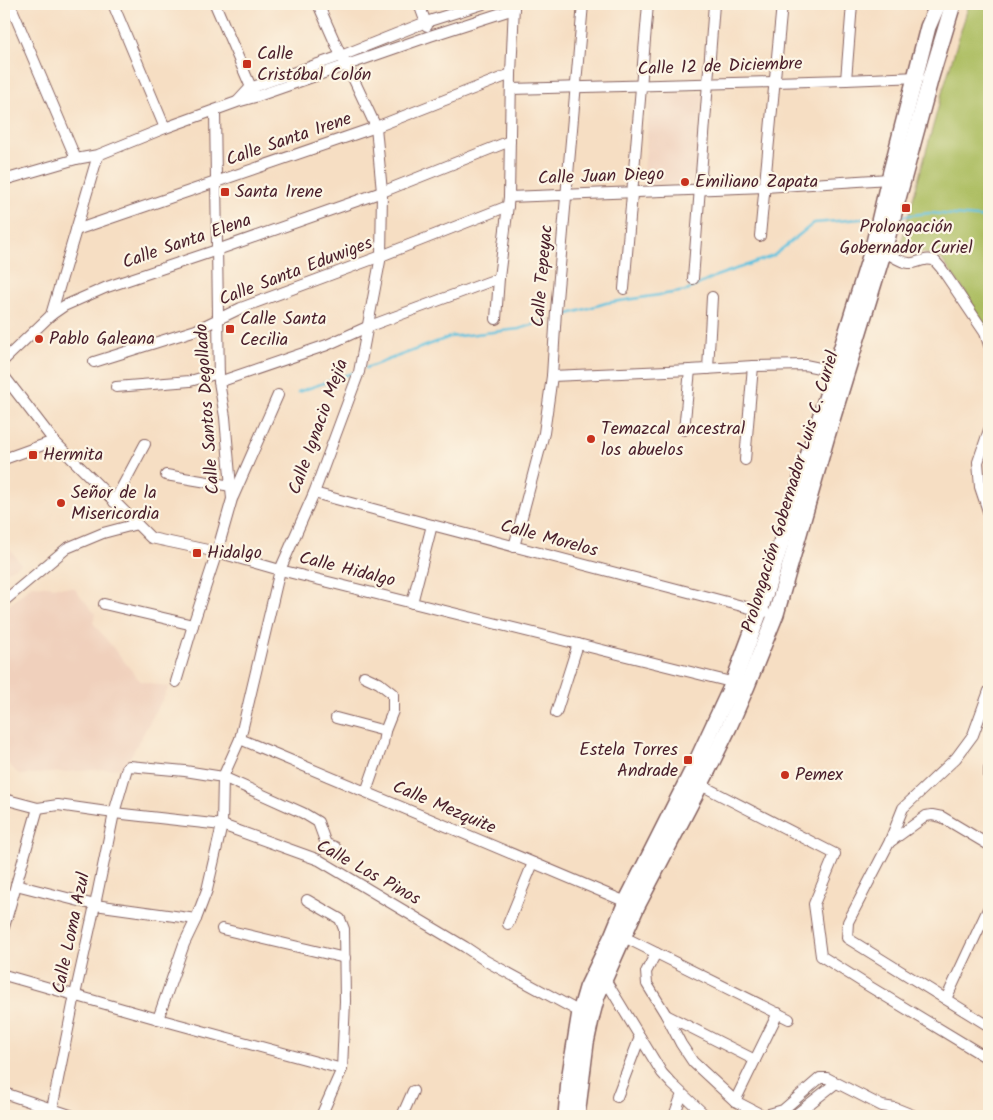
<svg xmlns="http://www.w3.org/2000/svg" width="993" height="1120" font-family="Kalam,sans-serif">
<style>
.built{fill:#f0d0bc}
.green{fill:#acbd60;stroke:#7b6e46}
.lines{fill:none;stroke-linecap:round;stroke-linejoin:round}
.stream{stroke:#61c2df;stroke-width:2.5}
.minor-casing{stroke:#866260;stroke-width:12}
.primary-casing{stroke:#866260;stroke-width:18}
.minor{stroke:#fff;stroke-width:10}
.primary{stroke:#fff;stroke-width:15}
.poi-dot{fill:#c8321e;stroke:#fcf5e5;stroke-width:2}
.labels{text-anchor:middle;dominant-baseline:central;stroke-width:4.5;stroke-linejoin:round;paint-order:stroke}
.poi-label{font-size:18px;fill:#4a1f2b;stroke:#fcf5e5;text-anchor:start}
.street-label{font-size:18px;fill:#4a1f2b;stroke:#fcf5e5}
</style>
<rect width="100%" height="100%" fill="#fcf5e5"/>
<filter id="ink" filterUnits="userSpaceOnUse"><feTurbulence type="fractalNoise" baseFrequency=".02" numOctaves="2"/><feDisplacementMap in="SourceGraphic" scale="10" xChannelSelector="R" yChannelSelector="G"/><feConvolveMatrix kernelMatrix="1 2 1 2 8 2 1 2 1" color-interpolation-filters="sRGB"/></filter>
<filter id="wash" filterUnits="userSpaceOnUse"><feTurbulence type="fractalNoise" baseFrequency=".0096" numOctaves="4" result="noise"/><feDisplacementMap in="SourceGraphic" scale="20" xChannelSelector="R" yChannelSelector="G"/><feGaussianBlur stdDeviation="1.12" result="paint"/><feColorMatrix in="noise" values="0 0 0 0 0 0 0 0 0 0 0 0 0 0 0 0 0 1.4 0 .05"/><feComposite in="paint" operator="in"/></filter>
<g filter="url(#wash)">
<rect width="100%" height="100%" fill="#f6dec3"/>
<!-- built -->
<g class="built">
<path d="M 703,92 L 696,183 L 643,186 L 650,95 Z"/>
<path d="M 4,541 L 21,564 L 4,573 Z"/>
<path d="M 32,585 L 74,588 L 95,614 L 93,623 L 140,681 L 169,687 L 124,768 L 20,775 L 4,760 L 4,610 Z"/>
</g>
<!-- green -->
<path class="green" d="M 969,4 L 989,4 L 989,338 L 966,293 L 940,257 L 900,247 L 942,93 Z"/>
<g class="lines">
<!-- stream -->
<g class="stream">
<path d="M 902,216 L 930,213 L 989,218"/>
<path d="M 562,316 L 606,303 L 686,291 L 716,276 L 773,256 L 814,223 L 871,218"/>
<path d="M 366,368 L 450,337 L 519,329 L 548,320"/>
<path d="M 298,392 L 352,373"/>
</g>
</g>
</g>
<g filter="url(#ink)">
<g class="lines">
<!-- minor casing -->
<g class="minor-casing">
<g id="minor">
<path d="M 10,4 L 76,159"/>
<path d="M 113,4 L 165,128"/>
<path d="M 215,4 L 253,92"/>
<path d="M 419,4 L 427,26"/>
<path d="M 846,80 L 852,4"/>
<path d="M 511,89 L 846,80 L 919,77"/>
<path d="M 238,101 L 250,88 L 341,56 L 426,22 L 483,4"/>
<path d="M 4,180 L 76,159 L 98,155 L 165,128 L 237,102 L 255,97 L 430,36 L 514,9"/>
<path d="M 509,197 L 765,187 L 889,179 L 895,180"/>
<path d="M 76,230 L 376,127 L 511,74"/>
<path d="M 760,236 L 782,4"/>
<path d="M 878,249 C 889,252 897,262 909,263 C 915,264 920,260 925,260 C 928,259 931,260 934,260 L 941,268 L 985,333 L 989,345"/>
<path d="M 693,279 L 714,4"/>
<path d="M 624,289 L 648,4"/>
<path d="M 51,315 L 98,155"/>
<path d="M 496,319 L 499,278 L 509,197 L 511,74 L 514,5"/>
<path d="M 4,360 L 51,315 L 64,306 L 107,287 L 217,250 L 382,192 L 510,141"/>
<path d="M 94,362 L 196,330 L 241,308 L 381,256 L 508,206"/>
<path d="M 708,369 L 712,297"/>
<path d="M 4,376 L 54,441 L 151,538 L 217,552 L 280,570 L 739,684"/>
<path d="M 552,376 L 690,370 L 753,366 L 805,365 L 834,371"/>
<path d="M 219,382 L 327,345 L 367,327 L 499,278"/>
<path d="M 116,387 L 190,381 L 219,373"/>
<path d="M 684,430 L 690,370"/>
<path d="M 989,430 L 978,462 L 980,487 L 989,514"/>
<path d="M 4,459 L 54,441"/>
<path d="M 745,460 L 753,366"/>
<path d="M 166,475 L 231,486"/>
<path d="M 314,493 L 432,525 L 765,612"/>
<path d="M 233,497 L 278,395"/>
<path d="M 114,502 L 145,444"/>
<path d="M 514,547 L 544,433 L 552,376 L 556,311 L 583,4"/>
<path d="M 4,601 L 67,548 L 103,533 L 137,524"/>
<path d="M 412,603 L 432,525"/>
<path d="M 104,604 L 193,625"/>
<path d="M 364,676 L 379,683 L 393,694 L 393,711 L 385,731 L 383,743 L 366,792"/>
<path d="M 176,682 L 193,625 L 217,552 L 232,499 L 225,417 L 219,382 L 215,111"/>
<path d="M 989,691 L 973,735 L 956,758 L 903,808 L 889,843 L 848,922 L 847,938 L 989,1026"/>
<path d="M 556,713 L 578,644"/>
<path d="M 336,718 L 385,731"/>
<path d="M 240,739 L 631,904"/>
<path d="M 989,769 L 989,783"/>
<path d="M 695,782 L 835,854 L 814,904 L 821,956 L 867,985 L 989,1059"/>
<path d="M 4,799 L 38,808 L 58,805 L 114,813 L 222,825 L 319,860 L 465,947 L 486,961 L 580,1012"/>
<path d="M 890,842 L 926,816 L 932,815 L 942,817 L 989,845"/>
<path d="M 16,885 L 95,905 L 196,919"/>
<path d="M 307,900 L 340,919 L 344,929 L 345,1001 L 342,1069 L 321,1116"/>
<path d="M 508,924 L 533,863"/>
<path d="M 4,927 L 38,808"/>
<path d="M 222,929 L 345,958"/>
<path d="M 624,937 L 789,1019"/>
<path d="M 656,953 L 646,972 L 647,984 L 666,1015 L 681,1044 L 693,1062 L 735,1101 L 764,1116"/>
<path d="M 4,975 L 158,1019 L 342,1069"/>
<path d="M 603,976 L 662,1073 L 672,1084 L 706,1116"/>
<path d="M 946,999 L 989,907"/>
<path d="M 666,1015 L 755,1060"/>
<path d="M 158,1019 L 184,944 L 196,919 L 207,890 L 222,825 L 223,777 L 240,739 L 280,570 L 314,493 L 359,372 L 381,256 L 382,192 L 376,127 L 347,65 L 341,56 L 318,4"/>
<path d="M 4,1093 L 73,1116"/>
<path d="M 617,1097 L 640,1037"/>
<path d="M 735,1101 L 778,1013"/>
<path d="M 52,1109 L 75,995 L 95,905 L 114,813 L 127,768 L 129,766 L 185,771 L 223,777 L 303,813 L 318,822 L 326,844 L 335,847"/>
<path d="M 402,1116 L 413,1091"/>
<path d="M 674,1116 L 682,1094"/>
<path d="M 762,1116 L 783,1110 L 820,1078 L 827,1078 L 882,1106 L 895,1108 L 915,1116"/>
<path d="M 794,1116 L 836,1083"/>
</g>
</g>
<!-- primary casing -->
<g class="primary-casing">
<g id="primary">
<path d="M 566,1116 L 569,1080 L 580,1012 L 587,988 L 612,936 L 626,902 L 694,767 L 733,683 L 760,611 L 873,247 L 889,179 L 928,27 L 938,4"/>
<path d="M 577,1116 L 586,1043 L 592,1015 L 597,996 L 637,906 L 706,774 L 729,727 L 747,686 L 776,614 L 827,436 L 884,250 L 931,77 L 953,4"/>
</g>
</g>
<!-- minor -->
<use href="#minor" class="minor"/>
<!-- primary -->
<use href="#primary" class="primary"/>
</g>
</g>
<!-- markers -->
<g class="poi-dot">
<rect x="242" y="59" width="10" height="10" rx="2.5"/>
<circle cx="685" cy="182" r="5"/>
<rect x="220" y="187" width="10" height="10" rx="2.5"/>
<rect x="901" y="203" width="10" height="10" rx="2.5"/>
<rect x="225" y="324" width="10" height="10" rx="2.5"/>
<circle cx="39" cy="339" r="5"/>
<circle cx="591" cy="439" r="5"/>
<rect x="28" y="450" width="10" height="10" rx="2.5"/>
<circle cx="61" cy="503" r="5"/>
<rect x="192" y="548" width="10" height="10" rx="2.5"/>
<rect x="683" y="755" width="10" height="10" rx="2.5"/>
<circle cx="785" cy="775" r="5"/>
</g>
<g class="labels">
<!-- poi labels -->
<g class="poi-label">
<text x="257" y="54">Calle<tspan x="257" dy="21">Cristóbal Colón</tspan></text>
<text x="695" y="182">Emiliano Zapata</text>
<text x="235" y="192">Santa Irene</text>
<text x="906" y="227" text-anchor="middle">Prolongación<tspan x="906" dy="21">Gobernador Curiel</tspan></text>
<text x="240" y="319">Calle Santa<tspan x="240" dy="21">Cecilia</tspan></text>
<text x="49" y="339">Pablo Galeana</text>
<text x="601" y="429">Temazcal ancestral<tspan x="601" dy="21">los abuelos</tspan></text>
<text x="43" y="455">Hermita</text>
<text x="71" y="493">Señor de la<tspan x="71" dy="21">Misericordia</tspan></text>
<text x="207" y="553">Hidalgo</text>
<text x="678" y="750" text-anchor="end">Estela Torres<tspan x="678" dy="21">Andrade</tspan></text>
<text x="795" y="775">Pemex</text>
</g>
<!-- street labels -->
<g class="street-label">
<text transform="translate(720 67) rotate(-2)">Calle 12 de Diciembre</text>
<text transform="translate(289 140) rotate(-19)">Calle Santa Irene</text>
<text transform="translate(601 177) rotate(-2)">Calle Juan Diego</text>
<text transform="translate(187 242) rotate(-19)">Calle Santa Elena</text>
<text transform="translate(296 272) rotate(-21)">Calle Santa Eduwiges</text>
<text transform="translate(543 276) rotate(-85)">Calle Tepeyac</text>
<text transform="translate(208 409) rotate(-94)">Calle Santos Degollado</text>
<text transform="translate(319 427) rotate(-70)">Calle Ignacio Mejía</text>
<text transform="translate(791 492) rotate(-73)">Prolongación Gobernador Luis C. Curiel</text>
<text transform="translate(549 539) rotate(15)">Calle Morelos</text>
<text transform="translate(347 570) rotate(14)">Calle Hidalgo</text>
<text transform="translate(444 808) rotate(23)">Calle Mezquite</text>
<text transform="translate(368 873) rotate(29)">Calle Los Pinos</text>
<text transform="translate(72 933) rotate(-78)">Calle Loma Azul</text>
</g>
</g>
<!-- margin -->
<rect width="993" height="1120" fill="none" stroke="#fcf5e5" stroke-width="20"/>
</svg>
